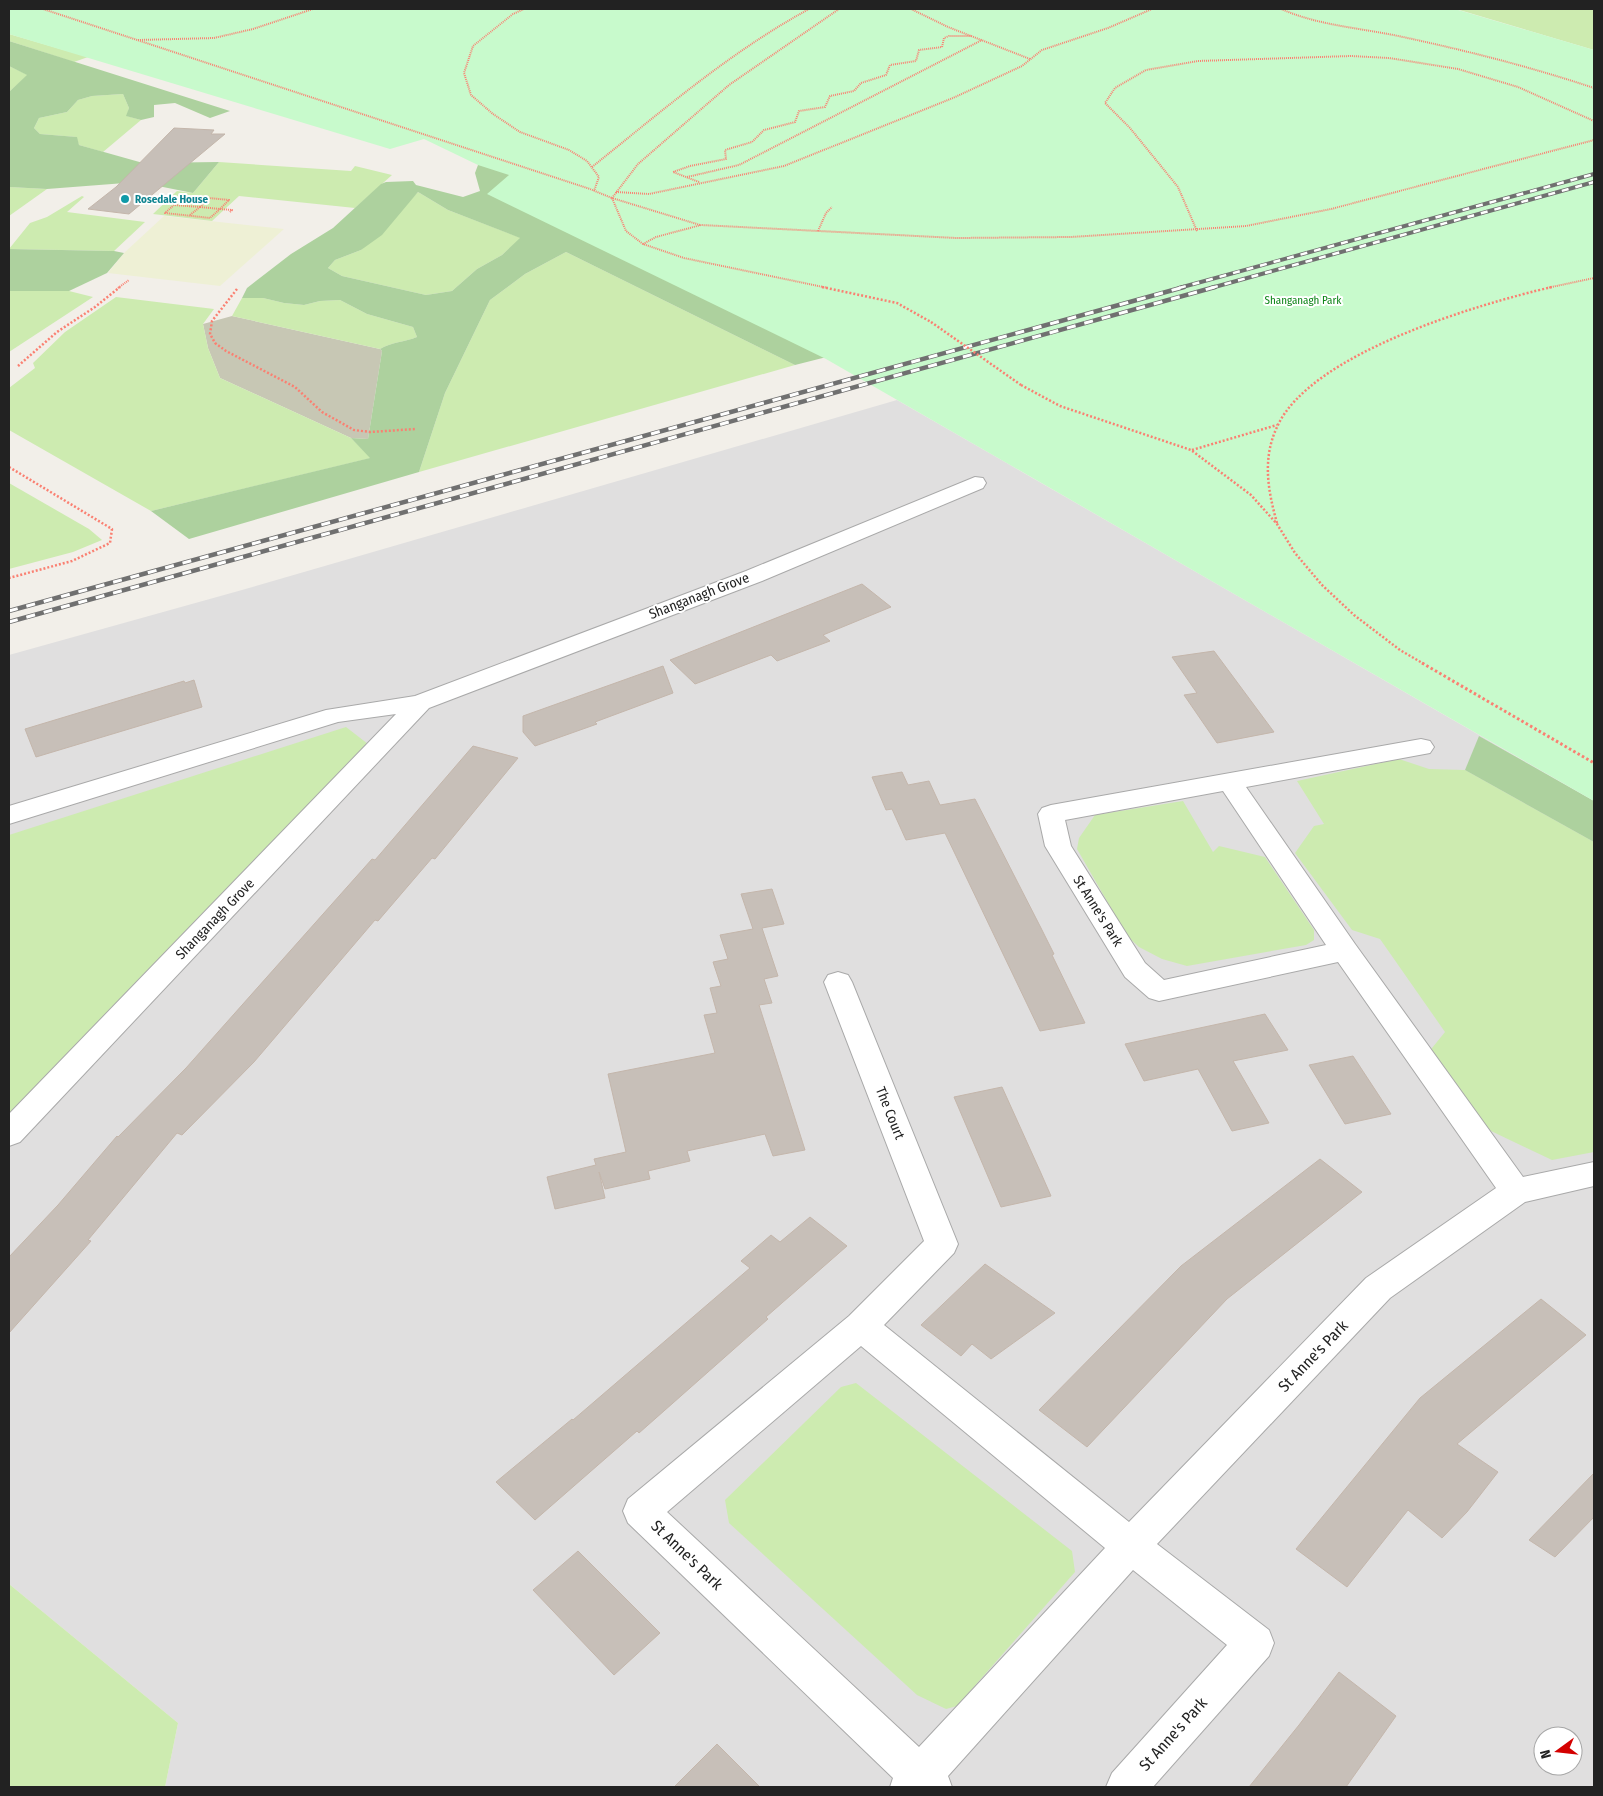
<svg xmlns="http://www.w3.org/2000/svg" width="1603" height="1796" font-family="'Fira Sans Condensed',sans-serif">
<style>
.residential{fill:#e0dfdf;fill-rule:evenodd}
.construction{fill:#c7c7b4}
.farmland{fill:#eef0d5}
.grass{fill:#cdebb0}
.forest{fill:#add19e;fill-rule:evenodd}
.park{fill:#c8facc}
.building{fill:#c7bfb8;stroke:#c4b6ab}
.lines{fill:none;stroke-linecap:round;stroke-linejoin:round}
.minor-casing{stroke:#a9a9a9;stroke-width:2}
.path-far2{stroke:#fa8072;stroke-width:2;stroke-dasharray:1 1;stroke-linecap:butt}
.path-far1{stroke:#fa8072;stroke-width:2.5;stroke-dasharray:2 2;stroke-linecap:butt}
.path{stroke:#fa8072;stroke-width:3;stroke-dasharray:2.5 2.5;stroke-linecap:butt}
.minor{fill:#fff;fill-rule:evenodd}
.rail-far1-casing{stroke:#707070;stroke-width:4}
.rail-casing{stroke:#707070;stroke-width:4.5}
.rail-far1{stroke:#fff;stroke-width:2.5;stroke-dasharray:7;stroke-linecap:butt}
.rail{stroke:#fff;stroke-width:3;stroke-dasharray:9;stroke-linecap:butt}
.path-bridge{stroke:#fa8072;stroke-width:2.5;stroke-dasharray:2 2;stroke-linecap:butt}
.culture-dot{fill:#0f9aa8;stroke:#fff;stroke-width:2}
.labels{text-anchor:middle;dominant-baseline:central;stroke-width:4;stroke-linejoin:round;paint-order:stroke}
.far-culture-label{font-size:11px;font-weight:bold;fill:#0d838f;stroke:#fff;text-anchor:start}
.far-park-label{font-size:11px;fill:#0c8416;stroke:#fff}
.street-label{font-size:14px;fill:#222;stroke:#fff}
.near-street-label{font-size:16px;fill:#222;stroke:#fff}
</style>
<rect width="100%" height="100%" fill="#f2efe9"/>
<!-- residential -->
<path class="residential" d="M 897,400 L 1594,801 L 1594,1787 L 165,1787 L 178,1723 L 9,1584 L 9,655 L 242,590 ZM 1543,1736 L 1573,1736 L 1573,1766 L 1543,1766 Z"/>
<!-- construction -->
<path class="construction" d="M 232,316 L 380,349 L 382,351 L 368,439 L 351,438 L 220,378 L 208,348 L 203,324 Z"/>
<!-- farmland -->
<path class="farmland" d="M 164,216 L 284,229 L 220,286 L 108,273 L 124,253 Z"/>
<!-- grass -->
<g class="grass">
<path d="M 1455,9 L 1594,9 L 1594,50 L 1456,9 Z"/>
<path d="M 9,34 L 88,57 L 74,62 L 9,41 Z"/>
<path d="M 9,66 L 28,75 L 9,92 Z"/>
<path d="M 123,94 L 129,108 L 127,116 L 141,120 L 103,152 L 79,145 L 76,137 L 40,134 L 34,128 L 39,118 L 67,112 L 78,100 L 92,96 Z"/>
<path d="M 219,162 L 351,171 L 355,166 L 392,175 L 355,208 L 239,196 L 212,221 L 153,214 L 177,191 L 193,193 Z"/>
<path d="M 9,187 L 47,189 L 9,216 Z"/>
<path d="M 418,192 L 448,210 L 521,238 L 502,255 L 477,269 L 452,291 L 426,295 L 342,276 L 328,268 L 335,260 L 361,250 Z"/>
<path d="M 82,196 L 84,197 L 67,212 L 145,222 L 114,251 L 9,249 L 30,223 L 47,217 Z"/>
<path d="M 566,252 L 795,365 L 419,472 L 445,393 L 490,300 L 525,274 Z"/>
<path d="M 19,290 L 69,291 L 93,297 L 9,352 L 9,291 Z"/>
<path d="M 116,297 L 214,309 L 203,324 L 208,348 L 220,378 L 351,438 L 371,458 L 151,511 L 9,430 L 9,388 L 35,368 L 33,363 L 65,332 Z"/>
<path d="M 242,298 L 263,298 L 284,303 L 304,305 L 320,301 L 340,300 L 367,314 L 413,327 L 417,337 C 405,342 391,342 380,349 L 232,316 Z"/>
<path d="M 9,483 L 89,529 L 102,540 L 73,552 L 9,569 Z"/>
<path d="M 346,727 L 368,744 L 9,1117 L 9,835 Z"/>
<path d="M 1399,759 L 1429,769 L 1465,770 L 1594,842 L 1594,1152 L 1552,1160 L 1491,1131 L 1458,1096 L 1428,1053 L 1445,1032 L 1380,939 L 1352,930 L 1295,853 L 1314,826 L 1324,824 L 1297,781 Z"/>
<path d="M 1183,801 L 1213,852 L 1219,846 L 1265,857 L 1314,930 L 1314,940 L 1306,945 L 1187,966 L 1162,959 L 1139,947 L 1127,936 L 1077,849 L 1079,838 L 1095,815 Z"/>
<path d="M 856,1383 L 1072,1551 L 1075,1572 L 957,1706 L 946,1709 L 917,1695 L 729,1523 L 725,1500 L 841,1387 Z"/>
<path d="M 9,1584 L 178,1723 L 165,1787 L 9,1787 Z"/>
</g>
<!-- forest -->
<g class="forest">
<path d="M 9,41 L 230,111 L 210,118 L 175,103 L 154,105 L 154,117 L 141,120 L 126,116 L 129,108 L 123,94 L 92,96 L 78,100 L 67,112 L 39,118 L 34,128 L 40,134 L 77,137 L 79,145 L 143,163 L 219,162 L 193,193 L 138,182 L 47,189 L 9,187 L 9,92 L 27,75 L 9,66 Z"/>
<path d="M 478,165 L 514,167 L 929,331 L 795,365 L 566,252 L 525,274 L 490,300 L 445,393 L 419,472 L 189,539 L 151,511 L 370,458 L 351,438 L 368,439 L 382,351 L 380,349 C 391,342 405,342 417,337 L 413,327 L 367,314 L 340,300 L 320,301 L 304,305 L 284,303 L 263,298 L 242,298 L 247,288 L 291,254 L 333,228 L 381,184 L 386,182 L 413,181 L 416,185 L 463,197 L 480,191 L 475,173 ZM 418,192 L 448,210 L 520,238 L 502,255 L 477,269 L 452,291 L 426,295 L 342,276 L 328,268 L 335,260 L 361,250 L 382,235 Z"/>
<path d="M 9,249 L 114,251 L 124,253 L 107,273 L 69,291 L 9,291 Z"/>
<path d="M 1479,736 L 1594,801 L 1594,842 L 1465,770 Z"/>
</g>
<!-- park -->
<path class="park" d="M 9,9 L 1455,9 L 1594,50 L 1594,801 L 826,359 L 487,194 L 509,175 L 478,165 L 424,139 L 390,149 L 9,34 Z"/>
<!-- building -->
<g class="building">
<path d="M 174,128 L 214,130 L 211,134 L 225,134 L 129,214 L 88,209 L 116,187 Z"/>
<path d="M 862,584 L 891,607 L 823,635 L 830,641 L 777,661 L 771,655 L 695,684 L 670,660 Z"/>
<path d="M 1214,651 L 1274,732 L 1217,743 L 1184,695 L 1197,693 L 1172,657 Z"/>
<path d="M 663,666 L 673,693 L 595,722 L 597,724 L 535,746 L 523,732 L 523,716 Z"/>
<path d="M 194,680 L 202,707 L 36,757 L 25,729 L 184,681 L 185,683 Z"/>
<path d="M 473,746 L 518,758 L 435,859 L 432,858 L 378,921 L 375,920 L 254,1062 L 182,1135 L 177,1133 L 88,1240 L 91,1241 L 9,1333 L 9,1257 L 58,1205 L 117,1136 L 118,1137 L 186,1068 L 372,859 L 375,860 Z"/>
<path d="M 902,772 L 908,785 L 929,781 L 940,805 L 975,799 L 1041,928 L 1054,954 L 1052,955 L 1085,1023 L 1040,1031 L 945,833 L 906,840 L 892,809 L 886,810 L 872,777 Z"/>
<path d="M 772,889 L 784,924 L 762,928 L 778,976 L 764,979 L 772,1003 L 759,1005 L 805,1150 L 773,1156 L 765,1134 L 687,1151 L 690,1161 L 648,1171 L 650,1179 L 605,1189 L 599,1172 L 605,1198 L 555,1209 L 547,1177 L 596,1165 L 594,1159 L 626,1152 L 608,1074 L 715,1053 L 704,1015 L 717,1013 L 710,988 L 721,986 L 713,962 L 728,959 L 720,935 L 753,929 L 741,894 Z"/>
<path d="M 1265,1014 L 1288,1050 L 1233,1061 L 1269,1123 L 1232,1131 L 1198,1069 L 1144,1081 L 1125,1044 Z"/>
<path d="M 1353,1056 L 1374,1088 L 1391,1114 L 1345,1124 L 1309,1065 Z"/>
<path d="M 1002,1087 L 1040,1171 L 1051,1196 L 1001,1207 L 954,1097 Z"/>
<path d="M 1320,1159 L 1362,1192 L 1227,1299 L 1087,1447 L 1039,1410 L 1181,1266 Z"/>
<path d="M 810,1217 L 847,1246 L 766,1317 L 768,1319 L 673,1403 L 639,1433 L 637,1431 L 535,1520 L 496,1482 L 572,1419 L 573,1420 L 750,1268 L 741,1261 L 771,1235 L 780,1242 Z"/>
<path d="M 985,1264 L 1055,1313 L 991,1359 L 972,1344 L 961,1356 L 921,1325 Z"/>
<path d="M 1541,1299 L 1586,1335 L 1457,1444 L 1498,1472 L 1467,1512 L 1442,1538 L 1408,1510 L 1347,1587 L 1296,1549 L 1420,1398 Z"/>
<path d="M 1594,1473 L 1594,1517 L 1555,1557 L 1529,1540 Z"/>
<path d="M 578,1551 L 660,1633 L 614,1675 L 533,1590 Z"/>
<path d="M 1339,1672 L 1396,1716 L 1346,1787 L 1249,1787 L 1299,1725 Z"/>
<path d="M 717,1744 L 760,1787 L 674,1787 Z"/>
</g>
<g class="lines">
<!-- minor casing -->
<g class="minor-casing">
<g id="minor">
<path d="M 975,477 L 983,478 L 986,483 L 983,488 L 762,581 L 429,708 L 20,1142 L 9,1146 L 9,1114 L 396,714 L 338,722 L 9,824 L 9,806 L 326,710 L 415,696 L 746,571 Z"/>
<path d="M 1421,739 L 1430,741 L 1434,747 L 1430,753 L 1246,787 L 1355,944 L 1523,1177 L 1594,1162 L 1594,1186 L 1525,1202 L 1390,1298 L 1157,1544 L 1269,1630 L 1274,1643 L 1269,1656 L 1153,1787 L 1106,1787 L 1112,1773 L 1227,1645 L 1133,1570 L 948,1776 L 952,1787 L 890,1787 L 893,1778 L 628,1523 L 623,1511 L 628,1499 L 849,1316 L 924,1241 L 824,982 L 828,975 L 838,972 L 848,975 L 852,982 L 958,1244 L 954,1253 L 884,1325 L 1129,1522 L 1366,1278 L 1496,1188 L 1338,962 L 1159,1001 L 1149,998 L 1125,977 L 1045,846 L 1038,814 L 1042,808 L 1051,805 ZM 1223,791 L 1326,945 L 1164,980 L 1145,963 L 1071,846 L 1065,820 ZM 861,1346 L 1105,1548 L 919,1747 L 667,1512 Z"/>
</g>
</g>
<!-- path-far2 -->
<g class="path-far2">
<path d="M 25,9 L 44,9"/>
<path d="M 43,9 L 590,189 L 612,198 L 626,231 L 643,244 L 684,258 L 828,288"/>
<path d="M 524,9 L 513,14 L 473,46 L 464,73 L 471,95 L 493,114 L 520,132 L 569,150 L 587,161 L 599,177 L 594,191"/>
<path d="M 911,9 L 948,27 L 1030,59"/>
<path d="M 1281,9 C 1320,26 1362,28 1403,37 C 1468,51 1531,67 1594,88"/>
<path d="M 138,40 L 214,38 L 253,29 L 313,9"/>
<path d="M 592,167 C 662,111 730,52 809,9"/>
<path d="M 687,177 L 739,165 L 982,40"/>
<path d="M 699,182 L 673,172 L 690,166 L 726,159 L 725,150 L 752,142 L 764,130 L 795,122 L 799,111 L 825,107 L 830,96 L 854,91 L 861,83 L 886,75 L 890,65 L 916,61 L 919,50 L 942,47 L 944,38 L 949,36 L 972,36"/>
<path d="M 616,192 L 649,194 L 784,166 L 953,98 L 1022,66 L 1042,50 L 1108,28 L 1152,9"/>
<path d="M 200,207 L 220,209"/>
<path d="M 200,207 L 174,205 L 165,213 L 210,218 L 220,209"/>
<path d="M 200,207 L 209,198 L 229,200 L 220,209"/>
<path d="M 220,209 L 232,210 L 230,212"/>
<path d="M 190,215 L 200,207"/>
<path d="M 700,225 L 612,198 L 638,164 L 729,85 L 839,9"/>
<path d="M 818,231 L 826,213 L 832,207"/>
<path d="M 1197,231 L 1178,187 L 1130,128 L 1105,103 L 1115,88 L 1146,70 L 1198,61 L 1351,56 L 1389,58 L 1458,69 L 1518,87 L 1594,121"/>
<path d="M 643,244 L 656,237 L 701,225 L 956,238 L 1071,237 L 1246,226 L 1331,209 L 1594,140"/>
<path d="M 118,288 L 129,280"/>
<path d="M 1547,288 L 1594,278"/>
</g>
<!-- path-far1 -->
<g class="path-far1">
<path d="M 822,287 L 897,303 L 931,322"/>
<path d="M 237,289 L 212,321 L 210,334 L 215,343 L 226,351 L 295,387 L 322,412 L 354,430 L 370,432 L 416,429"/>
<path d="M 18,366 L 57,332 L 95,307 L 120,287"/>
<path d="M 1021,385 L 1060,406 L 1191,450 L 1251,495 L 1277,524 L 1295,553 L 1322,585 L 1354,615 L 1400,650 L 1424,664"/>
<path d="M 1192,450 L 1277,425"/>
<path d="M 9,467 L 112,529 L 110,543 L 72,561 L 9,578"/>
<path d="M 1277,523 C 1268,491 1262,459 1277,427 C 1310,353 1479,304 1552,287"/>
</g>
<!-- path -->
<path class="path" d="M 1422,663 L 1594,763"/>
<!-- minor -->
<use href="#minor" class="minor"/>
<!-- rail-far1 casing -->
<g class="rail-far1-casing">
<g id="rail-far1">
<path d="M 1179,288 L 1594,174"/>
<path d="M 1211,288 L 1594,182"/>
</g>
</g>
<!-- rail casing -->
<g class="rail-casing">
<g id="rail">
<path d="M 9,611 L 1184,287"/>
<path d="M 9,622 L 1215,287"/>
</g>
</g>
<!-- rail-far1 -->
<use href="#rail-far1" class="rail-far1"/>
<!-- rail -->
<use href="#rail" class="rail"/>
<!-- path-bridge -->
<path class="path-bridge" d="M 931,322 L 1021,385"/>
</g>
<!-- markers -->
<circle class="culture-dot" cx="125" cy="199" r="5"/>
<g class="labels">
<!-- far-culture labels -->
<g class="far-culture-label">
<text x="135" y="199">Rosedale House</text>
</g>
<!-- far-park labels -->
<g class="far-park-label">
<text x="1303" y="300">Shanganagh Park</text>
</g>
<!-- street labels -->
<g class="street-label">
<text transform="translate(699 596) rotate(-21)">Shanganagh Grove</text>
<text transform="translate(1098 911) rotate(58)">St Anne's Park</text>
<text transform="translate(215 919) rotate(-46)">Shanganagh Grove</text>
<text transform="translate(890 1113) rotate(68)">The Court</text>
</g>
<!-- near-street labels -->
<g class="near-street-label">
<text transform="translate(1313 1356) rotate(-46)">St Anne's Park</text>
<text transform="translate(687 1555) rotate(44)">St Anne's Park</text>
<text transform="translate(1173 1734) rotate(-48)">St Anne's Park</text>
</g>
</g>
<!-- border -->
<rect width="1603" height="1796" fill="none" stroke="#222222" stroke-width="20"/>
<!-- north arrow -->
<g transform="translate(1558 1751) rotate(255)"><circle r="24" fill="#ffffff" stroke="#a7a7a7"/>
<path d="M0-4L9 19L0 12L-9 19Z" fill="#d40000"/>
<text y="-8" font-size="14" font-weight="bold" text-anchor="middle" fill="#222222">N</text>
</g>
</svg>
